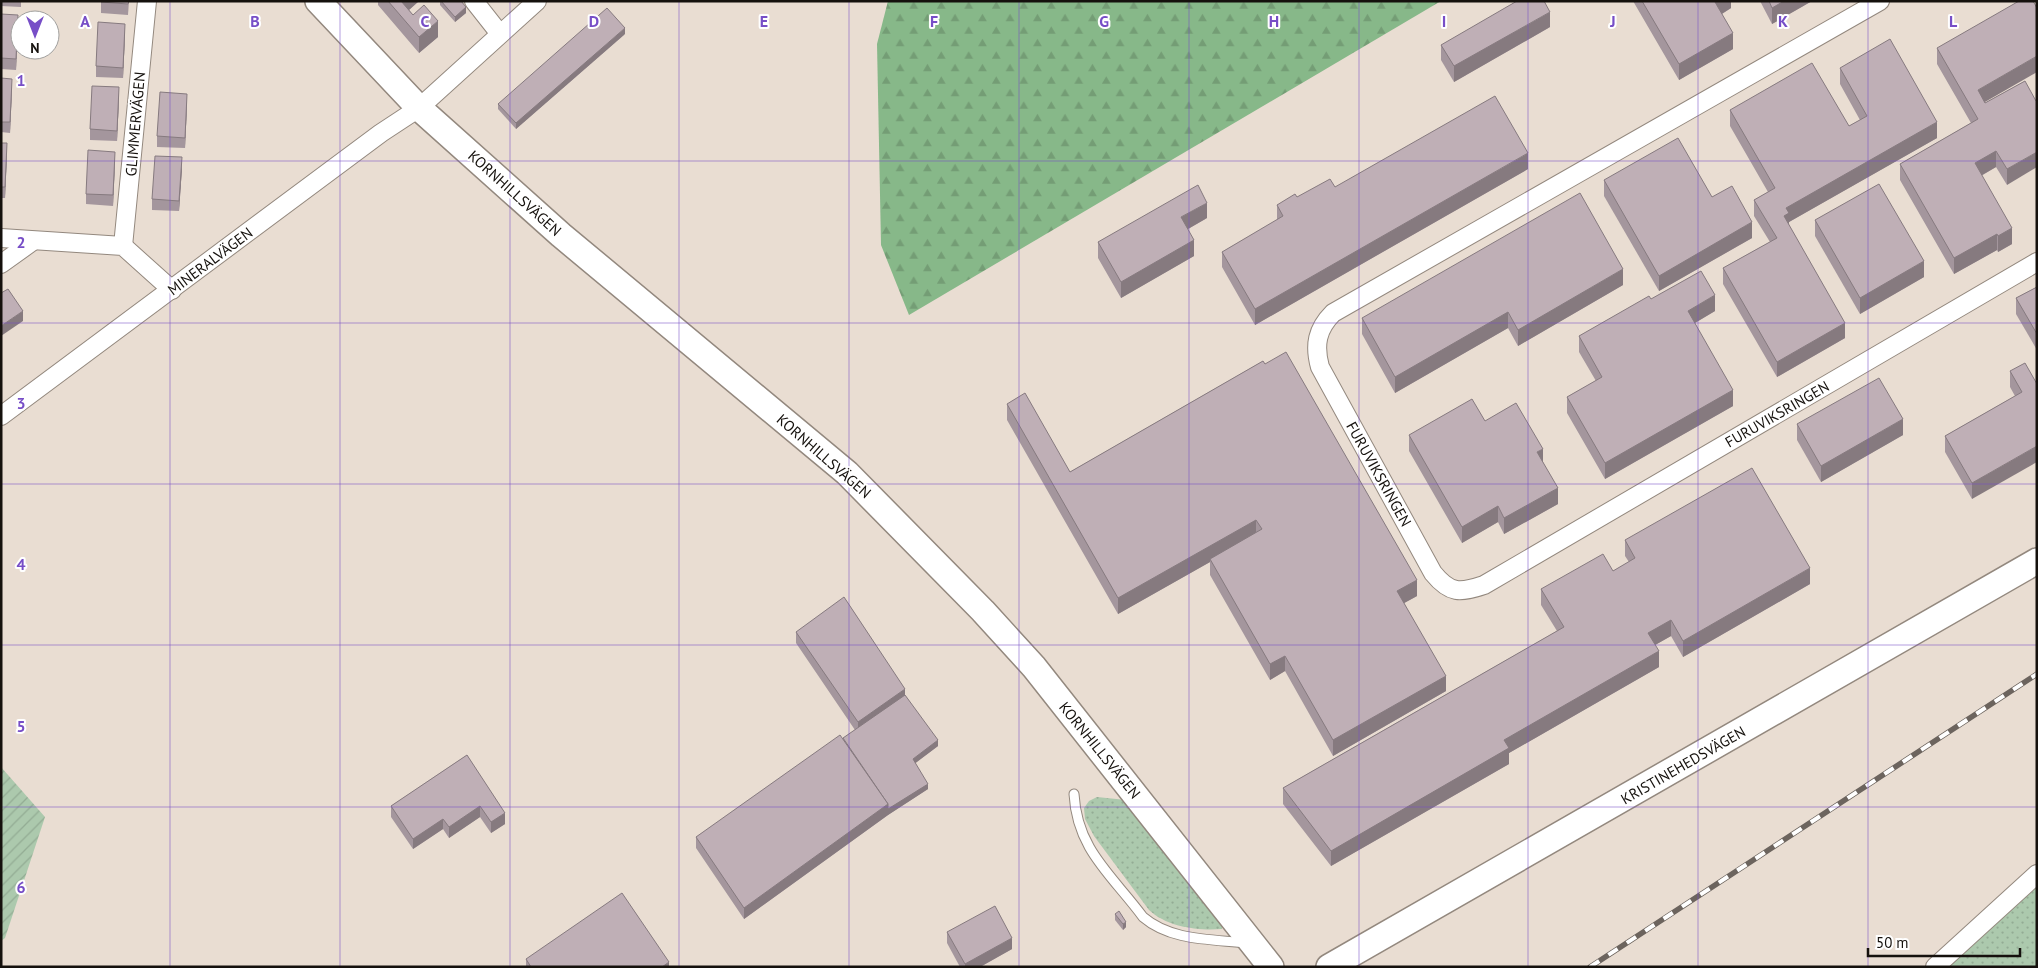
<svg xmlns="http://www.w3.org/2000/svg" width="2038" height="968" font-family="'PT Sans',sans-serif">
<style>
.grass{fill:url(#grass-dots)}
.forest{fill:url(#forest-firs)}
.garden{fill:url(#garden-furrows)}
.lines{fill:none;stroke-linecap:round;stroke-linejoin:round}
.lane-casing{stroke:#93887e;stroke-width:11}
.street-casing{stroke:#93887e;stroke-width:20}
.secondary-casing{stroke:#93887e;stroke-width:28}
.lane{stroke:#fff;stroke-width:9}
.street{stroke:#fff;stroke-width:18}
.secondary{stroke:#fff;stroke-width:25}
.rail-casing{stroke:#6c645e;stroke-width:5.5}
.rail{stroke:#fff;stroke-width:4;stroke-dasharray:11;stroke-linecap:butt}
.wall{fill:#a4969d}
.shaded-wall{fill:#867a7f}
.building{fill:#bfafb6;stroke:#867a7f}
.grid{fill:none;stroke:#774ec7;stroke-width:1;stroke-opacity:0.55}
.labels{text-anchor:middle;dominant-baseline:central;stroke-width:4;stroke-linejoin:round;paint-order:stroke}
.street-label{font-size:15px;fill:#15110d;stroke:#fff}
.grid-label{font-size:16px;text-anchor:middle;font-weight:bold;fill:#774ec7;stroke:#fff;stroke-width:4;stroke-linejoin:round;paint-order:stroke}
</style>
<defs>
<pattern id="grass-dots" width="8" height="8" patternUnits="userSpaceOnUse" patternTransform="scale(1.25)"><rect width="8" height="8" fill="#acc9ad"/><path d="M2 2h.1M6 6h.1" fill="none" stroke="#93ac94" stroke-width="1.8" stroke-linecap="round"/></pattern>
<pattern id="forest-firs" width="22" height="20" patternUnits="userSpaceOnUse" patternTransform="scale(1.25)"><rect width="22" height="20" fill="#87b889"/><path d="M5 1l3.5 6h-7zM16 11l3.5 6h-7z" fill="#749d75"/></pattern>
<pattern id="garden-furrows" width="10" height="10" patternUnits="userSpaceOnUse" patternTransform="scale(1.25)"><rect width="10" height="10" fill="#acc9ad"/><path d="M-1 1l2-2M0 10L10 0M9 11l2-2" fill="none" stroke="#93ac94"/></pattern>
</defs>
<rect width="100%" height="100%" fill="#e9ddd2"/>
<!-- grass -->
<g class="grass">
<path d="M 1097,797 L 1126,800 L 1222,926 L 1222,929 C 1198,931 1167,927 1149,910 L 1094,836 L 1085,819 L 1084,808 L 1089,801 Z"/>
<path d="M 2037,885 L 2037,967 L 1948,966 Z"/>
</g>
<!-- forest -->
<path class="forest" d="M 888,1 L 1441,1 L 909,315 L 881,245 L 877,44 Z"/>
<!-- garden -->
<path class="garden" d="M 1,767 L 45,817 L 5,938 L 1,941 Z"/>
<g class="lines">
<!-- lane casing -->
<g class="lane-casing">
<path id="lane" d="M 1074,794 C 1077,850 1112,875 1143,917 C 1171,941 1211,939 1247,943"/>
</g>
<!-- street casing -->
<g class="street-casing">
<g id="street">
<path d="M 474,1 L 500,34"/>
<path d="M 1880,1 L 1333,313 C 1317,329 1314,345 1320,367 L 1433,573 C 1450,594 1460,593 1484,585 L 2037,262"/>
<path d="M 1,238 L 123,246 L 172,290"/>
<path d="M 123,246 L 147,1"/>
<path d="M 1,264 L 33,241"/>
<path d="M 1,416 L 381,133 L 419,108 L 537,1"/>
<path d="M 1935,967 L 2037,874"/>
</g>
</g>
<!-- secondary casing -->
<g class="secondary-casing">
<g id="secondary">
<path d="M 318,1 L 419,108 L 561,235 L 847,473 L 983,611 L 1034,667 L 1271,967"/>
<path d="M 1329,967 L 2037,561"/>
</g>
</g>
<!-- lane -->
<use href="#lane" class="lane"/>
<!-- street -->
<use href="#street" class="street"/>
<!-- secondary -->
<use href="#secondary" class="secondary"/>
<!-- rail casing -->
<g class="rail-casing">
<path id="rail" d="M 1590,967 L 2037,674"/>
</g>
<!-- rail -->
<use href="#rail" class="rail"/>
</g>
<!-- wall -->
<g class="wall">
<path d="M 1,1 L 21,1 L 21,7 L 1,6 Z"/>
<path d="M 101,1 L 129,1 L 128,15 L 101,13 Z"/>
<path d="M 378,1 L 419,1 L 409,10 L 413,15 L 438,37 L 419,53 L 378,5 Z"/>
<path d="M 440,1 L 461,1 L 466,13 L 455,22 L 440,5 Z"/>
<path d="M 1633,1 L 1731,1 L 1731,8 L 1722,14 L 1733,49 L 1679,80 Z"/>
<path d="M 1760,1 L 1812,1 L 1772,24 Z"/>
<path d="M 1,14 L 18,26 L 16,70 L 1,69 Z"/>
<path d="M 1550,27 L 1454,82 L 1441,60 L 1441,45 Z"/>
<path d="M 625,34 L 516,129 L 498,109 L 498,104 Z"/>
<path d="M 125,35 L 123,78 L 96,77 L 96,66 Z"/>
<path d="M 1937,48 L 1985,103 L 2025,81 L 2007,185 L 1996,167 L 1981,176 L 2012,244 L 1998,252 L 1997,250 L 1954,274 L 1900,180 L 1900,164 L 1971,123 L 1937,64 Z"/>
<path d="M 1840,68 L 1937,138 L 1789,222 L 1789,225 L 1845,338 L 1777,377 L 1723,284 L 1723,268 L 1770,242 L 1754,216 L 1754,200 L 1768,192 L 1730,126 L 1730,110 L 1849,126 L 1860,120 L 1840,84 Z"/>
<path d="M 1,78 L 12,89 L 10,133 L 1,132 Z"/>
<path d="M 119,98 L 117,141 L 90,140 L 90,129 Z"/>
<path d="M 187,105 L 185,148 L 157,147 L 157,136 Z"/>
<path d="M 1,143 L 7,154 L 5,198 L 1,198 Z"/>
<path d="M 115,162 L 113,206 L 86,204 L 86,194 Z"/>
<path d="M 182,168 L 179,211 L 152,210 L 152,199 Z"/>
<path d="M 1528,169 L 1255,325 L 1222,267 L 1222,252 L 1277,220 L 1277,205 L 1297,197 L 1335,187 Z"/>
<path d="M 1604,180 L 1712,197 L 1752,238 L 1659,291 L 1604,196 Z"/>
<path d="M 1207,218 L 1188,229 L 1194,256 L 1121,298 L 1098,258 L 1098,242 Z"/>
<path d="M 1815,220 L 1924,277 L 1860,314 L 1815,236 Z"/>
<path d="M 1623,285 L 1518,346 L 1508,328 L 1395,393 L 1362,334 L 1362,318 Z"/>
<path d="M 2037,287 L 2037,350 L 2016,314 L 2016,298 Z"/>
<path d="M 1651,299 L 1715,311 L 1695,323 L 1733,406 L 1605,479 L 1567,413 L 1567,397 L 1596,381 L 1579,352 L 1579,336 Z"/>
<path d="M 1263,361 L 1417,596 L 1404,603 L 1446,691 L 1333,756 L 1285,671 L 1270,680 L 1210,575 L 1210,562 L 1118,614 L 1007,420 L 1007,404 L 1070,472 Z"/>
<path d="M 2010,371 L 2037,384 L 1972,499 L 1945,452 L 1945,436 L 2015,396 L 2010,387 Z"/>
<path d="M 1485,421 L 1543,462 L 1558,504 L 1504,534 L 1498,522 L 1462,543 L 1409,451 L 1409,435 Z"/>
<path d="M 1797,424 L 1903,435 L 1821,482 L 1797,440 Z"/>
<path d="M 1625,540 L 1810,584 L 1683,657 L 1671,636 L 1655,645 L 1659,667 L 1509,753 L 1509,764 L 1331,866 L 1283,804 L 1283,788 L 1557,631 L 1541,605 L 1541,589 L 1613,571 L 1629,562 L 1625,556 Z"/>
<path d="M 796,632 L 905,695 L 938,746 L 915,763 L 928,789 L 888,815 L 744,919 L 696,848 L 696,837 L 855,730 L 796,643 Z"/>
<path d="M 467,755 L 505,824 L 491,833 L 480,817 L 449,838 L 443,829 L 413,849 L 391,817 L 391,806 Z"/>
<path d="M 1115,914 L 1126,927 L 1123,930 L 1115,920 Z"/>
<path d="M 947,932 L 1012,949 L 980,967 L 960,967 L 947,943 Z"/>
<path d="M 526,959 L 669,967 L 526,967 Z"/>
</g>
<!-- shaded-wall -->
<g class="shaded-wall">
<path d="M 401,1 L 419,1 L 401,17 Z"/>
<path d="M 1715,1 L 1731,1 L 1731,8 L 1715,18 Z"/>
<path d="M 1784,1 L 1812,1 L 1772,24 L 1772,8 Z"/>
<path d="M 466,7 L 466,13 L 455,22 L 455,17 Z"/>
<path d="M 1550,12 L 1550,27 L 1454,82 L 1454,66 Z"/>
<path d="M 18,15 L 18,26 L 16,70 L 16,59 Z"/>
<path d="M 438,21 L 438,37 L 419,53 L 419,37 Z"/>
<path d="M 125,24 L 125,35 L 123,78 L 123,68 Z"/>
<path d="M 625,28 L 625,34 L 516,129 L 516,123 Z"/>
<path d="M 1733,33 L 1733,49 L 1679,80 L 1679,64 Z"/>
<path d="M 2037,56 L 2037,72 L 1978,106 L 1978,90 Z"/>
<path d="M 12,79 L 12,89 L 10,133 L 10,122 Z"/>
<path d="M 119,87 L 119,98 L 117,141 L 117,131 Z"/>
<path d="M 187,94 L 187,105 L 185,148 L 185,138 Z"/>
<path d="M 1937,122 L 1937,138 L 1789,222 L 1789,229 L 1784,216 L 1786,208 Z"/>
<path d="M 7,143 L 7,154 L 5,198 L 5,187 Z"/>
<path d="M 1996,151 L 1996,167 L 1975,179 L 1975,163 Z"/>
<path d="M 115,152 L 115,162 L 113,206 L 113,195 Z"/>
<path d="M 2037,152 L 2037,167 L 2007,185 L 2007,169 Z"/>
<path d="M 1528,153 L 1528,169 L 1255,325 L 1255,309 Z"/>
<path d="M 182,157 L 182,168 L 179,211 L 179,201 Z"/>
<path d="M 1207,203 L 1207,218 L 1181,233 L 1181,217 Z"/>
<path d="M 1752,222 L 1752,238 L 1659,291 L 1659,276 Z"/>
<path d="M 2012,228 L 2012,244 L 1998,252 L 1998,236 Z"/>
<path d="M 1997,234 L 1997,250 L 1954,274 L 1954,258 Z"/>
<path d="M 1194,240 L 1194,256 L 1121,298 L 1121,282 Z"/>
<path d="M 1924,261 L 1924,277 L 1860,314 L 1860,298 Z"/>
<path d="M 1623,269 L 1623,285 L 1518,346 L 1518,330 Z"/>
<path d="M 1715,295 L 1715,311 L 1688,327 L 1688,311 Z"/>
<path d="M 23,311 L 23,321 L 1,336 L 1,326 Z"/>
<path d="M 1508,312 L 1508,328 L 1395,393 L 1395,377 Z"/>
<path d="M 1845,323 L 1845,338 L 1777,377 L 1777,362 Z"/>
<path d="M 1733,390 L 1733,406 L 1605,479 L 1605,463 Z"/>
<path d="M 1903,419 L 1903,435 L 1821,482 L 1821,466 Z"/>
<path d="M 2037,446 L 2037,462 L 1972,499 L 1972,483 Z"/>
<path d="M 1543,449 L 1543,465 L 1537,452 Z"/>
<path d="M 1558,488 L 1558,504 L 1504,534 L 1504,518 Z"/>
<path d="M 1498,506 L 1498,522 L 1462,543 L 1462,527 Z"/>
<path d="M 1256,520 L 1256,535 L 1210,559 L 1210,562 L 1118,614 L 1118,598 Z"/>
<path d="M 1810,568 L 1810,584 L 1683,657 L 1683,641 Z"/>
<path d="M 1417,580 L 1417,596 L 1397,607 L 1397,591 Z"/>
<path d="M 1671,620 L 1671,636 L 1648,649 L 1648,633 Z"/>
<path d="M 1659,651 L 1659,667 L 1509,753 L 1509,764 L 1331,866 L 1331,851 L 1504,740 Z"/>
<path d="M 1285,656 L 1285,671 L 1270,680 L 1270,664 Z"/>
<path d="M 1446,676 L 1446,691 L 1333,756 L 1333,740 Z"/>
<path d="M 905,689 L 905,700 L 858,733 L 858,722 Z"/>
<path d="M 938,740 L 938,746 L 913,765 L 913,759 Z"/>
<path d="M 928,784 L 928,789 L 888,815 L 744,919 L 744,908 L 888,804 Z"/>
<path d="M 480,806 L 480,817 L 449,838 L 449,827 Z"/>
<path d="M 505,813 L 505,824 L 491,833 L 491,822 Z"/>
<path d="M 443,819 L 443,829 L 413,849 L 413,839 Z"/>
<path d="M 1126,922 L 1126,927 L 1123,930 L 1123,924 Z"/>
<path d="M 1012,938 L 1012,949 L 980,967 L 965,967 L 965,964 Z"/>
<path d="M 669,962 L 669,967 L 662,967 Z"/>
</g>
<!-- building -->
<g class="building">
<path d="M 101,1 L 129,1 L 128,4 L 101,2 Z"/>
<path d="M 388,1 L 401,1 L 413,15 L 424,5 L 438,21 L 419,37 Z"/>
<path d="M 441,1 L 461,1 L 466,7 L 455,17 Z"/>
<path d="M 1517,1 L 1544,1 L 1550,12 L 1454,66 L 1441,45 Z"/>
<path d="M 1642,1 L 1715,1 L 1715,2 L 1733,33 L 1679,64 Z"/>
<path d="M 1769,1 L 1784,1 L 1772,8 Z"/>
<path d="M 2019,1 L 2033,1 L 2037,8 L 2037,56 L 1978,90 L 1985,103 L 2025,81 L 2036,101 L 2037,100 L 2037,152 L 2007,169 L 1996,151 L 1975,163 L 2012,228 L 1998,236 L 1997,234 L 1954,258 L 1900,164 L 1978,119 L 1937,48 Z"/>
<path d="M 607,8 L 625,28 L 516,123 L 498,104 Z"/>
<path d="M 1,14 L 18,15 L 16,59 L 1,58 Z"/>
<path d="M 98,22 L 125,24 L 123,68 L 96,66 Z"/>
<path d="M 1890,39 L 1937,122 L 1786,208 L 1789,213 L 1784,216 L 1845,323 L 1777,362 L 1723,268 L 1777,238 L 1754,200 L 1775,188 L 1730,110 L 1812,63 L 1849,126 L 1867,116 L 1840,68 Z"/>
<path d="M 1,78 L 12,79 L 10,122 L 1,122 Z"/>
<path d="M 92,86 L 119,87 L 117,131 L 90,129 Z"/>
<path d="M 160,92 L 187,94 L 185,138 L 157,136 Z"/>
<path d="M 1495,96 L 1528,153 L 1255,309 L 1222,252 L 1283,216 L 1277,205 L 1295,194 L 1297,197 L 1330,179 L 1335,187 Z"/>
<path d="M 1678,138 L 1712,197 L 1732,186 L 1752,222 L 1659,276 L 1604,180 Z"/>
<path d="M 1,143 L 7,143 L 5,187 L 1,187 Z"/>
<path d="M 88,150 L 115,152 L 113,195 L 86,194 Z"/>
<path d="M 155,156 L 182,157 L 179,201 L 152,199 Z"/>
<path d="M 1879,184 L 1924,261 L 1860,298 L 1815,220 Z"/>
<path d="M 1198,185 L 1207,203 L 1181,217 L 1194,240 L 1121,282 L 1098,242 Z"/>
<path d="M 1580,193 L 1623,269 L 1518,330 L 1508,312 L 1395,377 L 1362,318 Z"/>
<path d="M 1701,271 L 1715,295 L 1688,311 L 1733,390 L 1605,463 L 1567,397 L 1602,377 L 1579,336 L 1649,296 L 1651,299 Z"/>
<path d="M 2037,287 L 2037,334 L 2016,298 Z"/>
<path d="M 8,289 L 23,311 L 1,326 L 1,293 Z"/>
<path d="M 1286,352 L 1417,580 L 1397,591 L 1446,676 L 1333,740 L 1285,656 L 1270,664 L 1210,559 L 1262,529 L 1256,520 L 1118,598 L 1007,404 L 1025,393 L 1070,472 L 1263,361 L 1265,364 Z"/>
<path d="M 2025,363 L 2037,384 L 2037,446 L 1972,483 L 1945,436 L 2022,392 L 2010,371 Z"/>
<path d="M 1879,378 L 1903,419 L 1821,466 L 1797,424 Z"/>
<path d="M 1472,399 L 1485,421 L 1516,403 L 1543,449 L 1537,452 L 1558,488 L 1504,518 L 1498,506 L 1462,527 L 1409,435 Z"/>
<path d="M 1752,468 L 1810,568 L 1683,641 L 1671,620 L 1648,633 L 1659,651 L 1504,740 L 1509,748 L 1331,851 L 1283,788 L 1564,627 L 1541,589 L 1603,554 L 1613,571 L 1635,558 L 1625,540 Z"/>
<path d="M 844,597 L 905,689 L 858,722 L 796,632 Z"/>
<path d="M 905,695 L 938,740 L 913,759 L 928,784 L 888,809 L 888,804 L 843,738 Z"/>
<path d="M 840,735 L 888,804 L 744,908 L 696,837 Z"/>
<path d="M 467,755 L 505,813 L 491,822 L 480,806 L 449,827 L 443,819 L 413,839 L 391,806 Z"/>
<path d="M 622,893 L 669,962 L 662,967 L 531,967 L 526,959 Z"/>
<path d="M 995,906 L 1012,938 L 965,964 L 947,932 Z"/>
<path d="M 1119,911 L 1126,922 L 1123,924 L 1115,914 Z"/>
</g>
<!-- grid -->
<path class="grid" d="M 170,1 L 170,967M 340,1 L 340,967M 510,1 L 510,967M 679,1 L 679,967M 849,1 L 849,967M 1019,1 L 1019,967M 1189,1 L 1189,967M 1359,1 L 1359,967M 1528,1 L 1528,967M 1698,1 L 1698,967M 1868,1 L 1868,967M 1,161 L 2037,161M 1,323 L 2037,323M 1,484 L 2037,484M 1,645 L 2037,645M 1,807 L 2037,807"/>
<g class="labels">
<!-- street labels -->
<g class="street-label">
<text transform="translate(135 124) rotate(-85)">GLIMMERVÄGEN</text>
<text transform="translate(515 193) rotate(42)">KORNHILLSVÄGEN</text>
<text transform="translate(210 261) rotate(-37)">MINERALVÄGEN</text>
<text transform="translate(1777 414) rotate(-30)">FURUVIKSRINGEN</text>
<text transform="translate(824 456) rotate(41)">KORNHILLSVÄGEN</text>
<text transform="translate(1379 474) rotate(61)">FURUVIKSRINGEN</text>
<text transform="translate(1100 750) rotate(51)">KORNHILLSVÄGEN</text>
<text transform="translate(1683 765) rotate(-30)">KRISTINEHEDSVÄGEN</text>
</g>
</g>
<g class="grid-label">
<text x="85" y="27">A</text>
<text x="255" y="27">B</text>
<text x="425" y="27">C</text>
<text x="594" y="27">D</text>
<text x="764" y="27">E</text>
<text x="934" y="27">F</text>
<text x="1104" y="27">G</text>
<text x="1274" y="27">H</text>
<text x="1444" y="27">I</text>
<text x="1613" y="27">J</text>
<text x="1783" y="27">K</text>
<text x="1953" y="27">L</text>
<text x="21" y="86">1</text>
<text x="21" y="248">2</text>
<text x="21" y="409">3</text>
<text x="21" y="570">4</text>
<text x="21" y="732">5</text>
<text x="21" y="893">6</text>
</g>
<!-- border -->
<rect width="2038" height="968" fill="none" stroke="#15110d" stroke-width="5"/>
<!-- north arrow -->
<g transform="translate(35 35) rotate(180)"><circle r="24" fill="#ffffff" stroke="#a1a09e"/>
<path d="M0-4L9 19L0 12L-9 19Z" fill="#774ec7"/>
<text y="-8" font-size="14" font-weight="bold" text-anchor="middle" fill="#15110d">N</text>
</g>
<!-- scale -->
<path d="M1868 948v8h152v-8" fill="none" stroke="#15110d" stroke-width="2.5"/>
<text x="1876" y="948" font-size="15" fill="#15110d" stroke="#ffffff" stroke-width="4" paint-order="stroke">50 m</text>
</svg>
